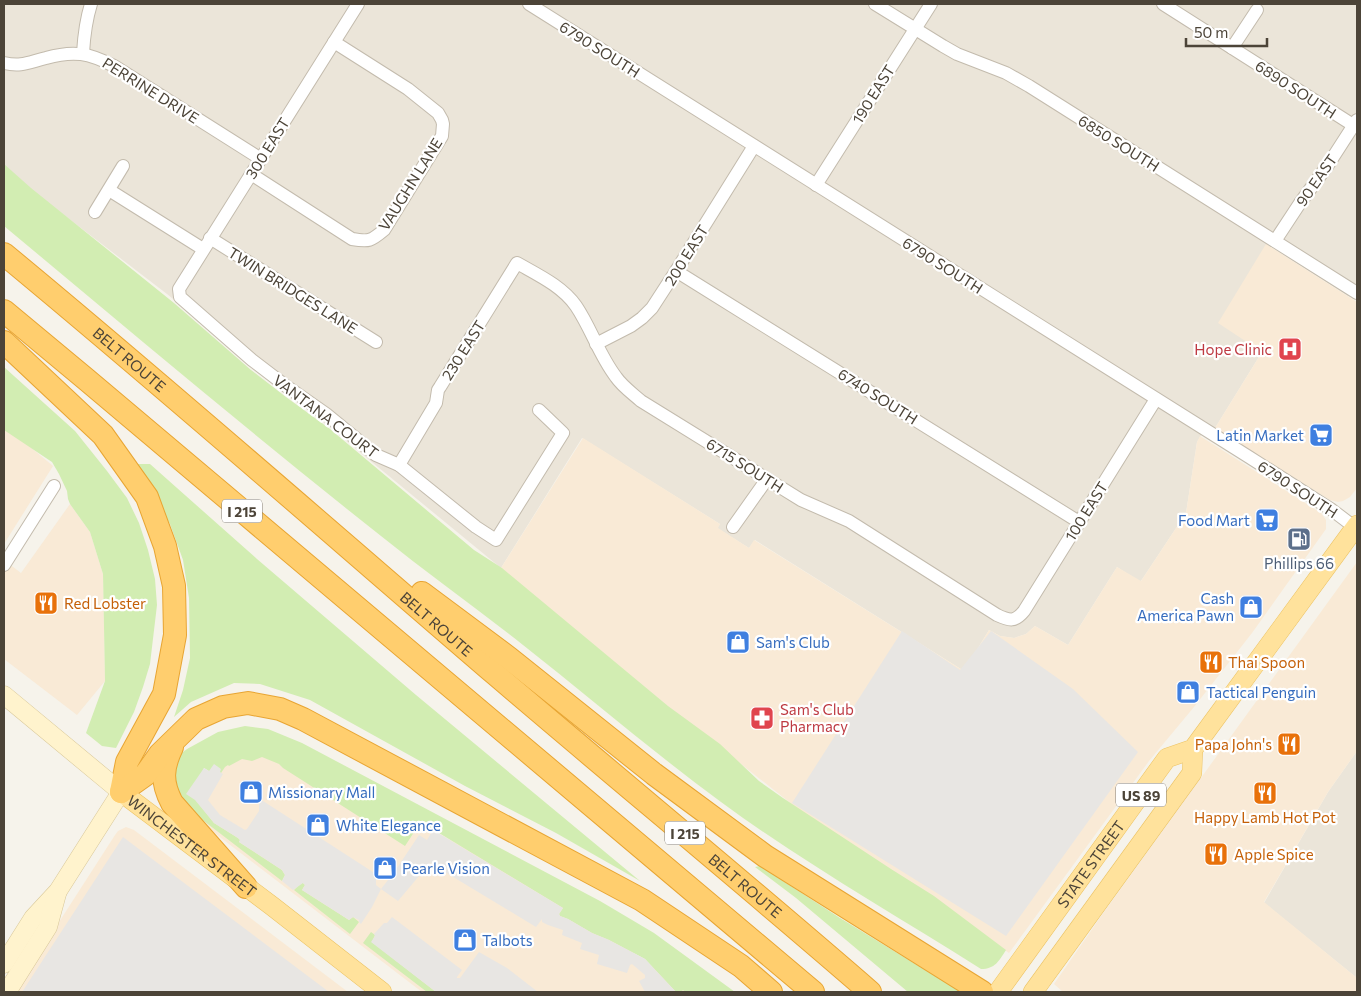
<svg xmlns="http://www.w3.org/2000/svg" width="1361" height="996" font-family="Commissioner,sans-serif">
<style>
.residential{fill:#ebe5d9}
.commercial{fill:#f9ead6}
.green{fill:#d2edb2}
.parking{fill:#e8e6e3}
.lines{fill:none;stroke-linecap:round;stroke-linejoin:round}
.street-casing{stroke:#c3bbad;stroke-width:14}
.secondary-casing{stroke:#d9c899;stroke-width:19}
.primary-casing{stroke:#ecc363;stroke-width:20}
.highway-casing{stroke:#e8a533;stroke-width:24}
.street{stroke:#fff;stroke-width:12}
.secondary{stroke:#fff3cd;stroke-width:18}
.primary{stroke:#ffe29c;stroke-width:19}
.highway{stroke:#ffce6e;stroke-width:22}
.labels{text-anchor:middle;dominant-baseline:central;stroke-width:4.5;stroke-linejoin:round;paint-order:stroke}
.shield{fill:#fff;stroke:#827c74;stroke-width:1}
.shield-label{font-size:14px;font-weight:bold;fill:#4c4438}
.street-label{font-size:15px;fill:#4c4438;stroke:#fff}
.health-label{font-size:15px;fill:#be3a42;stroke:#fff;text-anchor:end}
.shop-label{font-size:15px;fill:#366cbe;stroke:#fff;text-anchor:start}
.service-label{font-size:15px;fill:#4e5e75;stroke:#fff}
.food-label{font-size:15px;fill:#c56008;stroke:#fff;text-anchor:start}
</style>
<rect width="100%" height="100%" fill="#f6f3eb"/>
<!-- residential -->
<g class="residential">
<path d="M 4,4 L 1357,4 L 1357,283 L 1348,296 L 1267,244 L 1262,352 L 1215,428 L 1208,424 L 1197,442 L 1186,513 L 1143,578 L 1140,582 L 1117,567 L 1068,645 L 1035,626 L 1026,634 L 1014,638 L 1000,636 L 989,630 L 964,671 L 755,540 L 749,548 L 717,528 L 720,524 L 582,438 L 501,568 L 167,294 L 4,169 Z"/>
<path d="M 1357,751 L 1357,978 L 1264,903 L 1328,792 Z"/>
</g>
<!-- commercial -->
<g class="commercial">
<path d="M 1266,244 L 1357,302 L 1357,488 L 1350,497 L 1343,501 L 1338,502 L 1330,500 L 1215,428 L 1262,352 L 1218,323 Z"/>
<path d="M 4,425 L 53,466 L 4,544 Z"/>
<path d="M 1200,436 L 1321,513 L 1326,520 L 1326,529 L 1252,633 L 1194,707 L 1149,761 L 1009,953 L 798,809 L 665,704 L 501,568 L 583,438 L 720,524 L 718,528 L 749,548 L 754,540 L 964,671 L 989,630 L 1000,636 L 1014,638 L 1026,634 L 1035,626 L 1068,645 L 1117,567 L 1141,581 L 1186,513 L 1197,442 Z"/>
<path d="M 70,504 L 90,532 L 103,574 L 105,681 L 77,715 L 4,659 L 4,560 L 21,573 Z"/>
<path d="M 1357,562 L 1357,751 L 1328,792 L 1264,902 L 1357,978 L 1357,992 L 1063,992 L 1054,984 L 1104,912 Z"/>
<path d="M 250,749 L 413,832 L 420,823 L 560,901 L 689,992 L 422,992 L 195,818 L 185,783 Z"/>
<path d="M 126,827 L 134,830 L 348,992 L 14,992 L 115,835 L 118,831 Z"/>
</g>
<!-- green -->
<g class="green">
<path d="M 4,164 L 31,188 L 174,303 L 251,370 L 286,397 L 330,429 L 474,550 L 502,568 L 668,706 L 720,744 L 759,781 L 783,798 L 891,869 L 934,896 L 1006,950 C 999,961 995,969 981,969 C 894,914 804,863 721,802 C 653,752 589,697 523,645 C 476,608 427,573 381,536 C 253,435 129,330 4,226 Z"/>
<path d="M 4,367 L 75,431 L 107,471 L 127,498 L 139,523 L 148,550 L 155,579 L 157,605 L 150,664 L 143,687 L 134,712 L 116,748 L 102,746 L 86,733 L 105,681 L 103,574 L 90,532 L 70,504 L 68,499 L 67,491 L 59,474 L 52,462 L 4,430 Z"/>
<path d="M 135,464 L 150,464 L 257,559 L 416,695 L 640,881 L 556,833 L 465,786 L 310,700 L 260,684 L 234,683 L 191,702 L 174,717 L 183,690 L 190,658 L 189,598 L 183,560 L 170,524 Z"/>
<path d="M 245,726 L 268,729 L 302,743 L 600,901 L 654,933 L 735,992 L 685,992 L 683,990 L 681,992 L 676,992 L 645,959 L 609,940 L 592,933 L 568,919 L 560,916 L 559,914 L 563,908 L 434,830 L 433,831 L 420,823 L 405,846 L 283,768 L 279,764 L 262,757 L 252,761 L 242,759 L 229,766 L 228,765 L 225,767 L 221,773 L 209,771 L 204,768 L 195,799 L 214,823 L 238,838 L 240,840 L 239,842 L 282,870 L 285,875 L 282,881 L 187,808 L 170,781 L 175,754 L 183,752 L 187,749 L 218,732 Z"/>
<path d="M 760,866 L 840,918 L 961,992 L 908,992 L 796,898 L 755,867 Z"/>
<path d="M 301,883 L 303,883 L 305,885 L 302,890 L 349,920 L 353,917 L 359,922 L 350,934 L 294,890 Z"/>
<path d="M 371,932 L 375,935 L 372,942 L 436,992 L 427,992 L 363,943 Z"/>
</g>
<!-- parking -->
<g class="parking">
<path d="M 902,631 L 960,670 L 991,631 L 1073,689 L 1138,752 L 1006,936 L 792,803 Z"/>
<path d="M 214,764 L 221,769 L 220,772 L 223,774 L 208,800 L 220,815 L 245,830 L 247,829 L 259,811 L 259,801 L 263,801 L 376,874 L 376,885 L 381,889 L 395,871 L 419,835 L 427,840 L 433,830 L 563,908 L 559,914 L 560,916 L 568,919 L 592,933 L 609,940 L 645,959 L 676,992 L 645,992 L 639,981 L 645,978 L 645,975 L 632,964 L 630,965 L 627,973 L 597,964 L 599,955 L 580,949 L 582,943 L 562,935 L 563,930 L 548,925 L 542,922 L 542,919 L 536,927 L 430,863 L 398,901 L 381,889 L 372,907 L 361,924 L 359,922 L 359,920 L 353,917 L 349,920 L 302,890 L 305,885 L 303,883 L 293,890 L 282,881 L 285,875 L 282,870 L 239,842 L 240,840 L 238,838 L 214,823 L 195,800 L 186,794 L 204,768 L 209,771 Z"/>
<path d="M 123,837 L 329,992 L 22,992 Z"/>
<path d="M 392,917 L 462,970 L 457,977 L 457,978 L 460,978 L 479,952 L 507,968 L 538,992 L 436,992 L 371,942 L 375,936 L 374,934 L 384,923 L 387,923 Z"/>
</g>
<g class="lines">
<!-- street casing -->
<g class="street-casing">
<g id="street">
<path d="M 358,4 L 179,289 L 180,297 L 252,360 L 286,386 L 326,414 L 376,455 L 399,465 L 476,527 L 496,540 L 563,433 L 539,410"/>
<path d="M 529,4 L 1249,457 L 1332,510 L 1357,529"/>
<path d="M 875,4 L 943,46 L 957,54 L 1006,73 L 1029,86 L 1357,293"/>
<path d="M 1163,4 L 1353,125"/>
<path d="M 1232,48 L 1257,10"/>
<path d="M 83,53 C 84,36 86,20 91,4"/>
<path d="M 4,63 C 22,67 29,62 46,58 C 74,50 89,53 114,66 L 261,159"/>
<path d="M 251,174 L 352,239 C 369,242 371,241 384,230 L 442,136 L 443,124 L 442,120 L 438,113 L 408,89 L 334,42"/>
<path d="M 816,185 L 931,4"/>
<path d="M 109,190 L 203,249"/>
<path d="M 95,212 L 123,166"/>
<path d="M 210,238 L 376,342"/>
<path d="M 1275,241 L 1300,203 L 1328,165 L 1357,120"/>
<path d="M 676,271 L 1079,522"/>
<path d="M 596,344 L 631,326 L 642,318 L 652,308 L 676,271 L 754,146"/>
<path d="M 399,465 L 436,403 L 438,390 L 440,387 L 517,263 C 538,275 562,286 576,306 C 591,328 599,355 616,377 C 622,386 632,393 641,401 L 801,500 L 849,521 L 997,615 C 1010,621 1015,622 1024,611 L 1156,399"/>
<path d="M 733,527 L 767,479"/>
<path d="M 4,565 L 54,486"/>
</g>
</g>
<!-- secondary casing -->
<g class="secondary-casing">
<g id="secondary">
<path d="M 4,695 L 121,792 L 58,891 L 33,918 L 4,964"/>
<path d="M 7,992 L 48,927 L 57,894"/>
</g>
</g>
<!-- primary casing -->
<g class="primary-casing">
<g id="primary">
<path id="s1" d="M 121,792 L 272,906 L 382,992"/>
<path id="s2" d="M 998,992 L 1167,758 L 1193,749 L 1357,525"/>
<path d="M 1033,992 L 1192,773 L 1193,749"/>
</g>
</g>
<!-- highway casing -->
<g class="highway-casing">
<g id="highway">
<path id="s3" d="M 4,254 C 170,391 332,534 495,674 C 620,781 747,885 870,992"/>
<path d="M 4,311 L 87,380 L 813,992"/>
<path d="M 4,342 L 103,435 L 147,497 L 165,546 L 174,586 L 175,635 L 164,694 L 127,762 L 121,792"/>
<path d="M 422,593 L 509,658 L 654,774 L 765,856 L 982,992"/>
<path d="M 172,747 C 162,768 161,782 172,803 L 246,887"/>
<path d="M 121,792 L 145,775 L 160,754 L 196,719 L 223,707 L 248,703 L 280,709 L 303,719 L 642,900 L 741,966 L 771,992"/>
</g>
</g>
<!-- street -->
<use href="#street" class="street"/>
<!-- secondary -->
<use href="#secondary" class="secondary"/>
<!-- primary -->
<use href="#primary" class="primary"/>
<!-- highway -->
<use href="#highway" class="highway"/>
</g>
<!-- icons -->
<defs>
<g id="hospital-square" transform="scale(1.25)"><rect x="-9" y="-9" width="18" height="18" rx="4" fill="#e0444e" stroke="#fff"/><path d="M-5-5h3v3.5h4V-5h3V5h-3V1.5h-4V5h-3Z" fill="#fff"/></g>
<g id="supermarket-square" transform="scale(1.25)"><rect x="-9" y="-9" width="18" height="18" rx="4" fill="#3f7fe0" stroke="#fff"/><path d="M-6-5.5h2.5l.6 2H6L4.5 2H-2.5L-4.4-4H-6ZM-1.5 3.2a1.3 1.3 0 1 0 .1 0ZM3 3.2a1.3 1.3 0 1 0 .1 0Z" fill="#fff"/></g>
<g id="fuel-square" transform="scale(1.25)"><rect x="-9" y="-9" width="18" height="18" rx="4" fill="#5c6f8a" stroke="#fff"/><path d="M-5.5-6h7V0h2V4h1.3V-2.5L3-4.5l.8-.8L6-3V5H2.5V1h-1V6h-7ZM-4.2-4.7v3.2H.2V-4.7Z" fill="#fff"/></g>
<g id="restaurant-square" transform="scale(1.25)"><rect x="-9" y="-9" width="18" height="18" rx="4" fill="#e8710a" stroke="#fff"/><path d="M-5-6h1v4h1v-4h1v4h1v-4h1v5L-1.5 .5V6h-2V.5L-5-1ZM5-6V6H3V1.5H1.5Q1.5-4 5-6Z" fill="#fff"/></g>
<g id="shop-square" transform="scale(1.25)"><rect x="-9" y="-9" width="18" height="18" rx="4" fill="#3f7fe0" stroke="#fff"/><path d="M-5-2.5h2.3a2.7 3.5 0 0 1 5.4 0H5L5.5 6h-11ZM-1.5-2.5h3a1.5 2.3 0 0 0-3 0Z" fill="#fff"/></g>
<g id="pharmacy-square" transform="scale(1.25)"><rect x="-9" y="-9" width="18" height="18" rx="4" fill="#e0444e" stroke="#fff"/><path d="M-2-6h4v4h4v4h-4v4h-4v-4h-4v-4h4Z" fill="#fff"/></g>
</defs>
<g fill-rule="evenodd">
<use href="#hospital-square" x="1290" y="349"/>
<use href="#supermarket-square" x="1321" y="435"/>
<use href="#supermarket-square" x="1267" y="520"/>
<use href="#fuel-square" x="1299" y="539"/>
<use href="#restaurant-square" x="46" y="603"/>
<use href="#shop-square" x="1251" y="607"/>
<use href="#shop-square" x="738" y="642"/>
<use href="#restaurant-square" x="1211" y="662"/>
<use href="#shop-square" x="1188" y="692"/>
<use href="#pharmacy-square" x="762" y="718"/>
<use href="#restaurant-square" x="1289" y="744"/>
<use href="#shop-square" x="251" y="792"/>
<use href="#restaurant-square" x="1265" y="793"/>
<use href="#shop-square" x="318" y="825"/>
<use href="#restaurant-square" x="1216" y="854"/>
<use href="#shop-square" x="385" y="868"/>
<use href="#shop-square" x="465" y="940"/>
</g>
<g class="labels">
<!-- shield labels -->
<g class="shield">
<rect x="222" y="499.5" width="40" height="23" rx="4"/>
<rect x="1116" y="783.5" width="50" height="23" rx="4"/>
<rect x="665" y="821.5" width="40" height="23" rx="4"/>
</g>
<g class="shield-label">
<text x="242" y="511">I 215</text>
<text x="1141" y="795">US 89</text>
<text x="685" y="833">I 215</text>
</g>
<!-- street labels -->
<g class="street-label">
<text transform="translate(600 49) rotate(32)">6790 SOUTH</text>
<text transform="translate(1296 89) rotate(33)">6890 SOUTH</text>
<text transform="translate(151 90) rotate(32)">PERRINE DRIVE</text>
<text transform="translate(873 94) rotate(-58)">190 EAST</text>
<text transform="translate(1119 143) rotate(32)">6850 SOUTH</text>
<text transform="translate(267 148) rotate(-58)">300 EAST</text>
<text transform="translate(1316 180) rotate(-55)">90 EAST</text>
<text transform="translate(410 184) rotate(-58)">VAUGHN LANE</text>
<text transform="translate(686 255) rotate(-58)">200 EAST</text>
<text transform="translate(943 265) rotate(32)">6790 SOUTH</text>
<text transform="translate(293 290) rotate(32)">TWIN BRIDGES LANE</text>
<text transform="translate(463 350) rotate(-58)">230 EAST</text>
<text stroke="none"><textPath href="#s3" startOffset="164">BELT ROUTE</textPath></text>
<text transform="translate(878 396) rotate(32)">6740 SOUTH</text>
<text transform="translate(326 416) rotate(37)">VANTANA COURT</text>
<text transform="translate(745 465) rotate(32)">6715 SOUTH</text>
<text transform="translate(1298 489) rotate(33)">6790 SOUTH</text>
<text transform="translate(1086 511) rotate(-58)">100 EAST</text>
<text stroke="none"><textPath href="#s3" startOffset="569">BELT ROUTE</textPath></text>
<text stroke="none"><textPath href="#s1" startOffset="89">WINCHESTER STREET</textPath></text>
<text stroke="none"><textPath href="#s2" startOffset="158">STATE STREET</textPath></text>
<text stroke="none"><textPath href="#s3" startOffset="974">BELT ROUTE</textPath></text>
</g>
<!-- health labels -->
<g class="health-label">
<text x="1272" y="349">Hope Clinic</text>
<text x="780" y="709" text-anchor="start">Sam's Club<tspan x="780" dy="17">Pharmacy</tspan></text>
</g>
<!-- shop labels -->
<g class="shop-label">
<text x="1304" y="435" text-anchor="end">Latin Market</text>
<text x="1250" y="520" text-anchor="end">Food Mart</text>
<text x="1234" y="598" text-anchor="end">Cash<tspan x="1234" dy="17">America Pawn</tspan></text>
<text x="756" y="642">Sam's Club</text>
<text x="1206" y="692">Tactical Penguin</text>
<text x="268" y="792">Missionary Mall</text>
<text x="336" y="825">White Elegance</text>
<text x="402" y="868">Pearle Vision</text>
<text x="482" y="940">Talbots</text>
</g>
<!-- service labels -->
<g class="service-label">
<text x="1299" y="563">Phillips 66</text>
</g>
<!-- food labels -->
<g class="food-label">
<text x="64" y="603">Red Lobster</text>
<text x="1228" y="662">Thai Spoon</text>
<text x="1272" y="744" text-anchor="end">Papa John's</text>
<text x="1265" y="817" text-anchor="middle">Happy Lamb Hot Pot</text>
<text x="1234" y="854">Apple Spice</text>
</g>
</g>
<!-- border -->
<rect width="1361" height="996" fill="none" stroke="#4c4438" stroke-width="10"/>
<!-- scale -->
<path d="M1186 38v8h81v-8" fill="none" stroke="#4c4438" stroke-width="2.5"/>
<text x="1194" y="38" font-size="15" fill="#4c4438" stroke="#ffffff" stroke-width="4" paint-order="stroke">50 m</text>
</svg>
